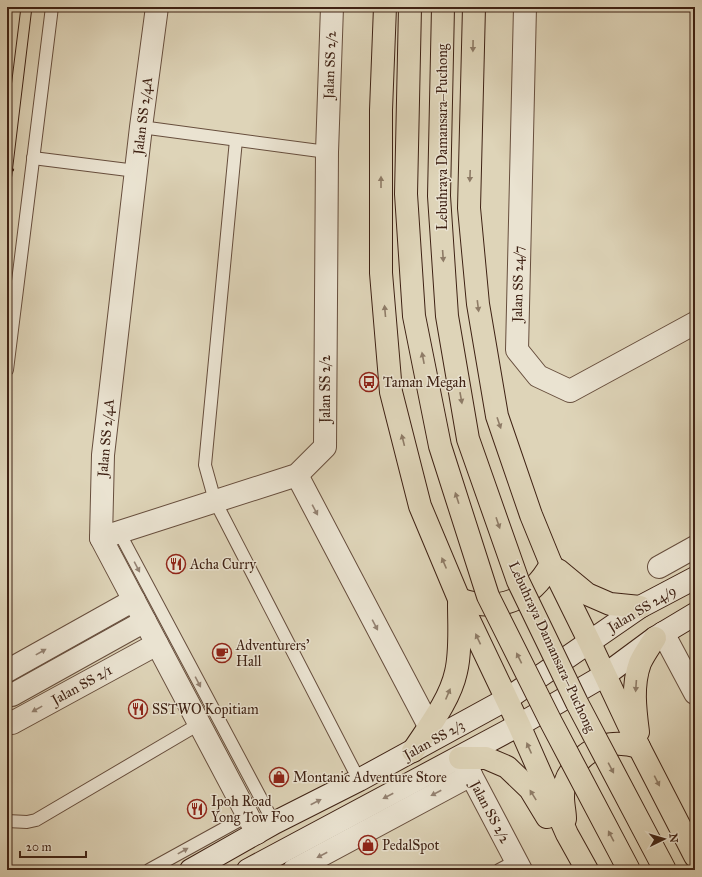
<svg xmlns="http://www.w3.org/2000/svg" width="702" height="877" font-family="'IM FELL Great Primer',serif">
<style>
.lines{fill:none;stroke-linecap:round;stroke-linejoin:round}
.lane-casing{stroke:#674e3d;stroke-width:14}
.street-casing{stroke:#674e3d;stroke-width:24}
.secondary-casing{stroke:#3f2214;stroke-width:24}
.highway-casing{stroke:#3f2214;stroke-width:24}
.path{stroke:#3f2214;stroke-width:2.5;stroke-dasharray:3 2;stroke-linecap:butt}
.lane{stroke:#eae3d1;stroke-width:12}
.street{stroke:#eae3d1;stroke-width:22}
.secondary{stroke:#eae3d1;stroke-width:22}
.highway{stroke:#ded4b8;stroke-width:22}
.tram{stroke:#3f2214;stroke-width:1}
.highway-bridge-casing{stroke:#3f2214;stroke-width:24;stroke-linecap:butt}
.highway-bridge{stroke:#ded4b8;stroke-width:22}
.oneway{fill:#8e7b66}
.oneway2{fill:#948272}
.labels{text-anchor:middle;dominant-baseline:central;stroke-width:3;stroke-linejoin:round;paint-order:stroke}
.street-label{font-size:14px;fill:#3f2214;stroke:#eae3d1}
.poi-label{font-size:14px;fill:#3f2214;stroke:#eae3d1;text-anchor:start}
</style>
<rect width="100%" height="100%" fill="#ded4b8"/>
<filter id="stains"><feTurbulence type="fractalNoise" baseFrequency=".005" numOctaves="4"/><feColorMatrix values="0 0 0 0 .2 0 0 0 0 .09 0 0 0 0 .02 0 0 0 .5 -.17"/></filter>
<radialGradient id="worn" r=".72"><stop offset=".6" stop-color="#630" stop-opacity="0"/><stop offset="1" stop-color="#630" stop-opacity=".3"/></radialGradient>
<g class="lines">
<!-- lane casing -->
<g class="lane-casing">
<g id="lane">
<path d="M 141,127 L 327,152"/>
<path d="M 236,140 L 205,465 L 215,501 L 359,780"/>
<path d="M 33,158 L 136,171"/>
<path d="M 7,370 L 52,7"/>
<path d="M 119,532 L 274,823"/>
<path d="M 7,821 L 27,822 L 36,820 L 199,724"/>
<path d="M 149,870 L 247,816"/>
<path d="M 499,870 L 516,861"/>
</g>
</g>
<!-- street casing -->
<g class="street-casing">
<g id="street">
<path d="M 157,7 L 141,127 L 103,455 L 101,538 L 257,833"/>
<path d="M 525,7 L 517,350 L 538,376 L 570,391 L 695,323"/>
<path d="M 297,475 L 429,726"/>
<path d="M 101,538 L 297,475 L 325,447 L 327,152 L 332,7"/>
<path d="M 659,567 L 695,547"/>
<path d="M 663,633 L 695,693"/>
<path d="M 7,671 L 134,600"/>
<path d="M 7,695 L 12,695 L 145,621"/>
<path d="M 7,723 L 12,723 L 157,644"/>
<path d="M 463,762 L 471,775 L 521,870"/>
<path d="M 294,870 L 471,775"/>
</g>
</g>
<!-- secondary casing -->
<g class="secondary-casing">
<g id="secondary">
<path d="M 191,870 L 274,823 L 359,780 L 507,699 L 640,607 L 695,578"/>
<path d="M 248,870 L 519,725 L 605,675 L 655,638 L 695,614"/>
</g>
</g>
<!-- highway casing -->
<g class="highway-casing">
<g id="highway">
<path d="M 385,7 L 381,110 L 381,273 L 391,392 L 420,506 L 459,599 L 519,725 L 567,834 L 587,870"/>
<path d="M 474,7 L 469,208 L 478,304 L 497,416 L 531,515 L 551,564 L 589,641 L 639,747 L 695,856"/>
<path d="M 558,570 L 587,594 L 610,604 L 640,607"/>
<path d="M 459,599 C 498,613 531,601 551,564"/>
<path d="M 638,732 C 635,709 632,685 640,663 C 644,654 650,646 655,638"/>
<path d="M 413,751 C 428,728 450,700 456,672 C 461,651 459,626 459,604"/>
<path d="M 460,758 L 486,758 L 507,767 L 530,789 L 547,817"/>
<path d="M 565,819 C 565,812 563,805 563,797 C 563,788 566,778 571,771 C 588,746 611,739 639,747"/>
</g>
</g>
<!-- path -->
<path class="path" d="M 7,169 L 14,170"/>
<!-- lane -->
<use href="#lane" class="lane"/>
<!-- street -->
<use href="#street" class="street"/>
<!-- secondary -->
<use href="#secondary" class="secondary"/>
<!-- highway -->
<use href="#highway" class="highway"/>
<!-- tram -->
<g class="tram">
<path d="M 7,120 L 21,7"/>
<path d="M 7,215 L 32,7"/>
</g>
<!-- highway-bridge casing -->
<g class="highway-bridge-casing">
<g id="highway-bridge">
<path d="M 410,7 L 406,194 L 414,316 L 440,446 L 488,596 L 551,722 L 629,870"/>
<path d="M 443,7 L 439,196 L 447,316 L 468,439 L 518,581 L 577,703 L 665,870"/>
</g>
</g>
<!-- highway-bridge -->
<use href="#highway-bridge" class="highway-bridge"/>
</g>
<!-- one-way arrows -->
<defs><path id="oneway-solid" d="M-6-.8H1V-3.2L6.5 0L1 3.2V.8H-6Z"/></defs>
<g class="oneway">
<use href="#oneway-solid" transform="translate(473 46) rotate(91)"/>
<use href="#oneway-solid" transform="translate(470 176) rotate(92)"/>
<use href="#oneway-solid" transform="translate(381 182) rotate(-90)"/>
<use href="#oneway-solid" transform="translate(443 256) rotate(86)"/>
<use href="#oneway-solid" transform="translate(478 306) rotate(83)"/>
<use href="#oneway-solid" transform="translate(385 311) rotate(-95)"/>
<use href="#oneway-solid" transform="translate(423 358) rotate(-101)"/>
<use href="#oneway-solid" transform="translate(461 398) rotate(80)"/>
<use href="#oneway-solid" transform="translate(499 423) rotate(71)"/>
<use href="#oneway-solid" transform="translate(403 440) rotate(-104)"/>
<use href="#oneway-solid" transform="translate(457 498) rotate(-108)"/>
<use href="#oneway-solid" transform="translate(498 523) rotate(71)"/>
<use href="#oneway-solid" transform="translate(444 563) rotate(-113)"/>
<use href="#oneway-solid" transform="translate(478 639) rotate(-115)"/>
<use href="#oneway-solid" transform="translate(519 658) rotate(-116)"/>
<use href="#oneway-solid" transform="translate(636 686) rotate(94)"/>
<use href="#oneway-solid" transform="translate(448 694) rotate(-67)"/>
<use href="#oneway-solid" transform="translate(529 748) rotate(-114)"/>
<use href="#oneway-solid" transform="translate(611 768) rotate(62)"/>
<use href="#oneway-solid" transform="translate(657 781) rotate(63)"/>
<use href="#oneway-solid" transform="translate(533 795) rotate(-122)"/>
<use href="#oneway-solid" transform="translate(611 836) rotate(-118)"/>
</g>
<g class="oneway2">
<use href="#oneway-solid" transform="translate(315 510) rotate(62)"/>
<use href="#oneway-solid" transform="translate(137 567) rotate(62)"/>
<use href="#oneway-solid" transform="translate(375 625) rotate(62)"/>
<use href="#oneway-solid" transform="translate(41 652) rotate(-29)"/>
<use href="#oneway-solid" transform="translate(198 682) rotate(62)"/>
<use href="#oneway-solid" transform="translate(37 709) rotate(151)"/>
<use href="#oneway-solid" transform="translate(436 793) rotate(152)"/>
<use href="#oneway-solid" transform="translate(388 796) rotate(152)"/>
<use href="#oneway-solid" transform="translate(316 802) rotate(-27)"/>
<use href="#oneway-solid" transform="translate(183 851) rotate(-29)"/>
<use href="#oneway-solid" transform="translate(322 855) rotate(152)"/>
</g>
<!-- icons -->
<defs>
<g id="bus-ring" transform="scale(1)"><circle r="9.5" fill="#eae3d1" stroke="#8f2418" stroke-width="1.5"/><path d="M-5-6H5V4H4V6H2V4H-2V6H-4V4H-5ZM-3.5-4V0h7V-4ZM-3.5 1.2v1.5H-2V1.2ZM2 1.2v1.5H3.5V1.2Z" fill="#8f2418"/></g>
<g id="restaurant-ring" transform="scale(1)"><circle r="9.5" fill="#eae3d1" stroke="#8f2418" stroke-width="1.5"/><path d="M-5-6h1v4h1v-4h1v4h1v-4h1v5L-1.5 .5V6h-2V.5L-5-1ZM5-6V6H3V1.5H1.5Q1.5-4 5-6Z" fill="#8f2418"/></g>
<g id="cafe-ring" transform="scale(1)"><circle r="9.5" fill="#eae3d1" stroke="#8f2418" stroke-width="1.5"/><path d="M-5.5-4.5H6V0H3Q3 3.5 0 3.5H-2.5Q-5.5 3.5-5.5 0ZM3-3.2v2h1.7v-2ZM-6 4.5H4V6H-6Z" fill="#8f2418"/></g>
<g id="shop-ring" transform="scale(1)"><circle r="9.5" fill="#eae3d1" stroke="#8f2418" stroke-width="1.5"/><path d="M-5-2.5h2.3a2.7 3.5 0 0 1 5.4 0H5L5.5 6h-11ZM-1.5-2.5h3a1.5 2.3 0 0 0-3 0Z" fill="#8f2418"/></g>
</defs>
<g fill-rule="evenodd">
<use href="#bus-ring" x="369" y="382"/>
<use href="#restaurant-ring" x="176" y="564"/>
<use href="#cafe-ring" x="222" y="653"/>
<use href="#restaurant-ring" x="138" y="709"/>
<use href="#shop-ring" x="279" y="777"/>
<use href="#restaurant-ring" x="197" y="809"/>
<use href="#shop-ring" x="368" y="845"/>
</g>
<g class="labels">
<!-- street labels -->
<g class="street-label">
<text transform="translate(330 65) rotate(-88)">Jalan SS 2/2</text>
<text transform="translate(143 116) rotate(-83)">Jalan SS 2/4A</text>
<text transform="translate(442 137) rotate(-90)">Lebuhraya Damansara–Puchong</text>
<text transform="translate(518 284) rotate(-89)">Jalan SS 24/7</text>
<text transform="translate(325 389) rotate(-90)">Jalan SS 2/2</text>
<text transform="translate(106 438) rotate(-85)">Jalan SS 2/4A</text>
<text transform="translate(642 609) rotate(-31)">Jalan SS 24/9</text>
<text transform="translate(552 647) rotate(65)">Lebuhraya Damansara–Puchong</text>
<text transform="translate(82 685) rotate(-29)">Jalan SS 2/1</text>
<text transform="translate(434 740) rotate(-29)">Jalan SS 2/3</text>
<text transform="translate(490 812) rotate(62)">Jalan SS 2/2</text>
</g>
<!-- poi labels -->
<g class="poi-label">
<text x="383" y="382">Taman Megah</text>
<text x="190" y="564">Acha Curry</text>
<text x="236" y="645">Adventurers'<tspan x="236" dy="16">Hall</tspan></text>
<text x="152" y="709">SSTWO Kopitiam</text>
<text x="293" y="777">Montanic Adventure Store</text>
<text x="211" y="801">Ipoh Road<tspan x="211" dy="16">Yong Tow Foo</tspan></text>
<text x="382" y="845">PedalSpot</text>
</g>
</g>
<!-- margin -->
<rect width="702" height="877" fill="none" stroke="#ded4b8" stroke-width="24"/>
<rect x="8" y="8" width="686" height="861" fill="none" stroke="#3f2214" stroke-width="2"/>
<rect x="12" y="12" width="678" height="853" fill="none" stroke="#3f2214"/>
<!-- north arrow -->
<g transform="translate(664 839) rotate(85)" stroke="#eae3d1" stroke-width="3" paint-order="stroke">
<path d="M0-3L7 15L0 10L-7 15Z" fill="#3f2214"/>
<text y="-6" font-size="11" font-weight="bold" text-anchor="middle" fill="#3f2214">N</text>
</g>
<!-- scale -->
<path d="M20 851v6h66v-6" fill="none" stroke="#3f2214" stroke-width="2"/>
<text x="26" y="851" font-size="12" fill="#3f2214" stroke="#eae3d1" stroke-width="3" paint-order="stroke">20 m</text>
<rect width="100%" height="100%" filter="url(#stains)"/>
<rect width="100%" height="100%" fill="url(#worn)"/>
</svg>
